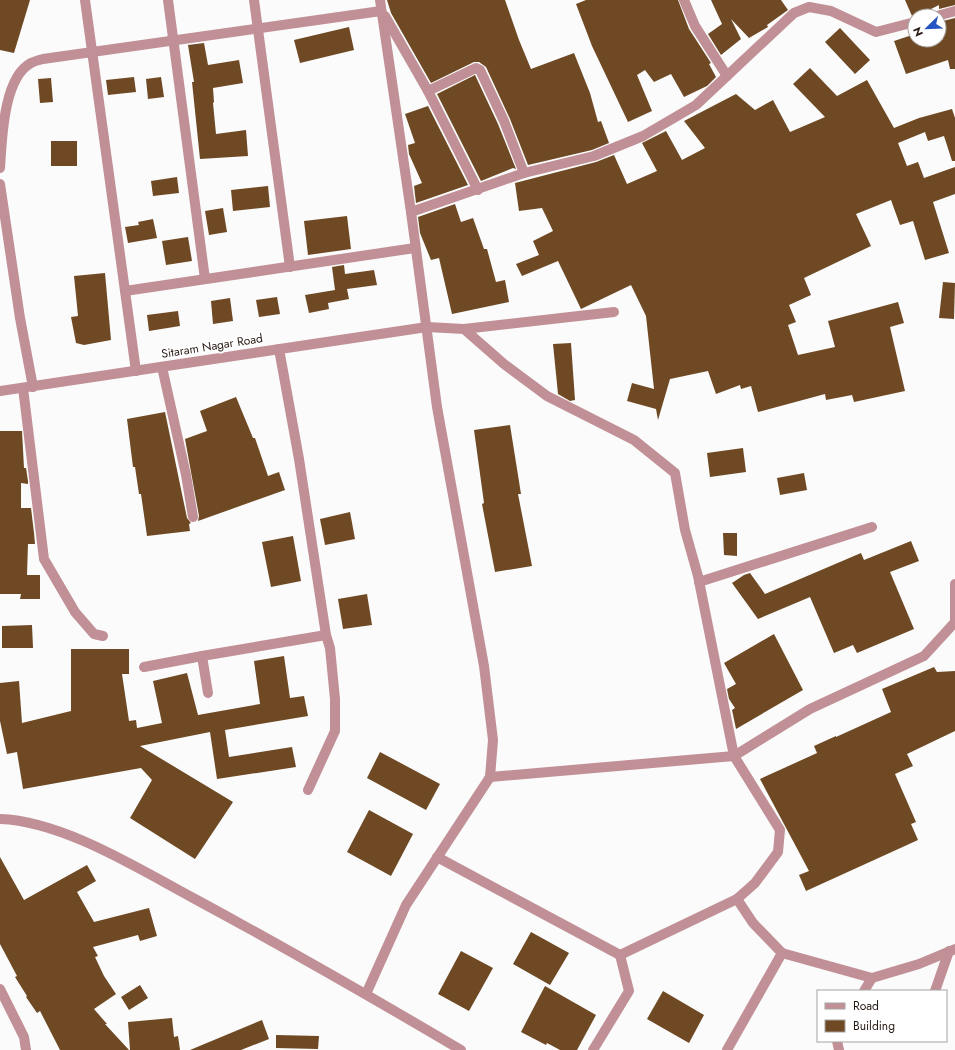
<svg xmlns="http://www.w3.org/2000/svg" width="955" height="1050" font-family="Jost,sans-serif">
<style>
.building{fill:#6e4923}
.lines{fill:none;stroke-linecap:round;stroke-linejoin:round}
.minor{stroke:#c19096;stroke-width:10}
.tertiary{stroke:#c19096;stroke-width:10}
.labels{text-anchor:middle;dominant-baseline:central;stroke-width:4;stroke-linejoin:round;paint-order:stroke}
.street-label{font-size:12px;fill:#261812;stroke:#fff}
</style>
<rect width="100%" height="100%" fill="#fbfbfb"/>
<!-- building -->
<g class="building">
<path d="M 0,0 L 30,0 L 14,53 L 0,50 Z"/>
<path d="M 387,0 L 505,0 L 519,40 L 531,69 L 574,53 L 590,93 L 598,122 L 601,121 L 609,143 L 592,150 L 528,165 L 510,119 L 486,67 L 479,62 L 474,62 L 431,83 L 391,13 Z"/>
<path d="M 586,0 L 678,0 L 689,29 L 711,63 L 709,64 L 716,77 L 707,86 L 684,97 L 671,74 L 654,82 L 645,70 L 637,75 L 652,111 L 628,122 L 592,46 L 576,4 Z"/>
<path d="M 711,0 L 781,0 L 788,10 L 767,25 L 768,27 L 749,38 L 731,19 L 741,39 L 721,55 L 708,34 L 722,24 Z"/>
<path d="M 905,0 L 955,0 L 955,5 L 939,9 L 939,5 L 917,16 L 912,16 Z"/>
<path d="M 955,18 L 955,69 L 950,69 L 948,60 L 906,74 L 894,41 L 915,34 L 915,40 L 943,40 L 939,22 Z"/>
<path d="M 349,27 L 354,50 L 300,63 L 294,40 Z"/>
<path d="M 840,28 L 870,60 L 855,74 L 825,42 Z"/>
<path d="M 204,43 L 208,65 L 239,60 L 243,83 L 213,88 L 214,102 L 213,103 L 216,134 L 246,130 L 248,156 L 200,159 L 192,82 L 194,82 L 188,45 Z"/>
<path d="M 810,68 L 837,96 L 867,80 L 894,128 L 919,118 L 952,109 L 955,118 L 955,161 L 952,161 L 944,136 L 928,141 L 925,132 L 898,143 L 907,166 L 918,162 L 924,178 L 955,167 L 955,194 L 933,202 L 949,253 L 925,260 L 913,221 L 900,225 L 891,200 L 856,214 L 871,246 L 804,278 L 811,295 L 789,305 L 796,322 L 788,325 L 798,355 L 835,347 L 828,321 L 898,302 L 904,323 L 890,327 L 905,391 L 854,402 L 852,395 L 826,400 L 825,394 L 758,412 L 751,386 L 741,389 L 740,385 L 716,394 L 708,371 L 670,379 L 658,420 L 656,409 L 627,401 L 632,383 L 654,389 L 646,316 L 631,285 L 581,309 L 558,261 L 522,276 L 516,264 L 539,255 L 533,241 L 553,231 L 542,208 L 519,211 L 515,183 L 596,162 L 614,155 L 627,184 L 657,171 L 642,143 L 666,131 L 682,160 L 705,148 L 684,121 L 736,94 L 755,110 L 773,100 L 790,132 L 825,117 L 793,84 Z"/>
<path d="M 475,75 L 498,124 L 516,169 L 513,168 L 481,181 L 437,94 Z"/>
<path d="M 134,77 L 136,92 L 108,95 L 106,80 Z"/>
<path d="M 161,77 L 164,97 L 148,99 L 146,79 Z"/>
<path d="M 51,78 L 53,102 L 40,103 L 38,79 Z"/>
<path d="M 428,106 L 468,185 L 416,203 L 414,186 L 422,183 L 409,154 L 408,145 L 415,143 L 405,114 Z"/>
<rect x="51" y="141" width="26" height="25"/>
<path d="M 177,177 L 179,193 L 153,196 L 151,181 Z"/>
<path d="M 268,186 L 270,207 L 233,211 L 231,190 Z"/>
<path d="M 455,204 L 461,222 L 473,218 L 484,249 L 487,249 L 496,282 L 505,280 L 509,302 L 452,314 L 439,258 L 431,260 L 420,233 L 418,217 Z"/>
<path d="M 223,208 L 227,232 L 209,235 L 205,211 Z"/>
<path d="M 347,216 L 351,249 L 308,255 L 304,221 Z"/>
<path d="M 153,219 L 157,238 L 128,243 L 125,227 L 139,225 L 138,222 Z"/>
<path d="M 188,237 L 192,261 L 166,265 L 162,241 Z"/>
<path d="M 344,265 L 345,274 L 374,270 L 377,285 L 347,289 L 349,299 L 328,303 L 329,309 L 309,313 L 305,295 L 335,290 L 332,267 Z"/>
<path d="M 105,273 L 111,340 L 84,345 L 76,343 L 71,317 L 78,316 L 74,276 Z"/>
<path d="M 943,282 L 955,283 L 954,319 L 939,318 Z"/>
<path d="M 277,297 L 280,314 L 259,317 L 256,300 Z"/>
<path d="M 230,298 L 233,321 L 213,324 L 211,301 Z"/>
<path d="M 178,311 L 180,326 L 149,331 L 147,315 Z"/>
<path d="M 571,343 L 575,400 L 570,401 L 558,394 L 553,344 Z"/>
<path d="M 236,397 L 253,438 L 255,438 L 268,476 L 279,472 L 285,490 L 198,521 L 199,516 L 185,439 L 207,431 L 200,411 Z"/>
<path d="M 165,412 L 187,518 L 191,523 L 189,524 L 190,531 L 147,536 L 141,494 L 139,494 L 135,467 L 133,467 L 127,419 Z"/>
<path d="M 510,425 L 521,494 L 518,494 L 532,566 L 495,572 L 482,504 L 484,503 L 474,430 Z"/>
<path d="M 0,431 L 22,431 L 24,468 L 26,468 L 28,481 L 28,484 L 21,483 L 21,508 L 31,508 L 34,533 L 35,544 L 28,544 L 27,575 L 40,575 L 40,599 L 20,599 L 21,594 L 0,594 Z"/>
<path d="M 743,448 L 746,472 L 710,477 L 707,453 Z"/>
<path d="M 804,473 L 807,490 L 780,495 L 777,478 Z"/>
<path d="M 350,512 L 355,539 L 325,545 L 320,519 Z"/>
<path d="M 723,533 L 737,533 L 737,556 L 724,555 Z"/>
<path d="M 293,536 L 301,581 L 271,587 L 262,542 Z"/>
<path d="M 911,541 L 919,561 L 890,572 L 914,629 L 857,653 L 853,645 L 834,653 L 810,597 L 758,619 L 732,583 L 744,575 L 750,573 L 765,594 L 861,553 L 864,560 Z"/>
<path d="M 367,594 L 372,625 L 343,629 L 338,599 Z"/>
<path d="M 32,625 L 33,648 L 2,648 L 2,626 Z"/>
<path d="M 774,634 L 803,690 L 736,729 L 732,710 L 735,708 L 729,699 L 727,689 L 736,684 L 724,663 Z"/>
<path d="M 71,649 L 129,649 L 129,674 L 122,674 L 129,721 L 136,720 L 137,728 L 162,723 L 153,681 L 187,673 L 198,715 L 260,704 L 254,661 L 284,656 L 290,698 L 304,696 L 308,716 L 225,730 L 229,757 L 292,747 L 296,767 L 217,779 L 210,732 L 140,746 L 233,802 L 195,859 L 130,818 L 152,780 L 141,768 L 23,789 L 17,752 L 7,754 L 0,721 L 0,683 L 19,681 L 22,723 L 71,711 Z"/>
<path d="M 934,667 L 937,672 L 955,671 L 955,731 L 907,754 L 913,766 L 895,774 L 916,822 L 911,824 L 918,840 L 806,891 L 799,875 L 809,871 L 760,779 L 817,753 L 814,746 L 836,736 L 836,737 L 891,712 L 882,689 Z"/>
<path d="M 380,752 L 440,784 L 426,810 L 367,778 Z"/>
<path d="M 369,810 L 413,834 L 391,876 L 347,852 Z"/>
<path d="M 0,857 L 24,900 L 87,865 L 96,881 L 77,892 L 94,922 L 149,908 L 157,936 L 140,941 L 138,935 L 93,947 L 98,956 L 95,957 L 104,976 L 116,994 L 94,1009 L 107,1024 L 105,1024 L 129,1050 L 60,1050 L 40,1011 L 37,1013 L 26,997 L 27,996 L 15,977 L 17,976 L 0,944 Z"/>
<path d="M 531,932 L 569,953 L 550,985 L 513,964 Z"/>
<path d="M 461,951 L 493,968 L 469,1011 L 438,994 Z"/>
<path d="M 140,985 L 148,998 L 129,1010 L 121,997 Z"/>
<path d="M 545,986 L 596,1015 L 577,1050 L 560,1050 L 547,1043 L 546,1045 L 521,1032 Z"/>
<path d="M 663,991 L 704,1015 L 689,1043 L 647,1019 Z"/>
<path d="M 172,1018 L 174,1037 L 178,1036 L 180,1050 L 130,1050 L 128,1022 Z"/>
<path d="M 262,1020 L 269,1039 L 241,1050 L 190,1050 Z"/>
<path d="M 276,1035 L 319,1036 L 318,1049 L 276,1048 Z"/>
</g>
<g class="lines">
<!-- minor -->
<g class="minor">
<path d="M 85,0 L 136,371"/>
<path d="M 168,0 L 205,279"/>
<path d="M 254,0 L 290,267"/>
<path d="M 684,0 L 695,26 L 727,76"/>
<path d="M 385,16 L 428,91 L 478,190"/>
<path d="M 937,16 L 955,11"/>
<path d="M 428,91 L 476,68 L 480,70 L 504,121 L 524,173"/>
<path d="M 0,168 C 2,140 3,78 31,63 C 35,61 39,60 43,59 L 381,11"/>
<path d="M 0,184 L 20,318 L 33,387"/>
<path d="M 411,212 L 524,173 L 594,156 L 643,136 L 696,105 L 794,13 L 809,7 L 831,11 L 876,32 L 915,22"/>
<path d="M 125,291 L 415,248"/>
<path d="M 464,329 L 504,364 L 547,396 L 634,440 L 675,473 L 685,530 L 698,576 L 734,756 L 780,830 L 778,852 L 755,883 L 737,899 L 620,955 L 629,991 L 593,1050"/>
<path d="M 279,349 L 299,459 L 326,635 L 330,648 L 335,699 L 335,731 L 308,790"/>
<path d="M 162,367 L 186,475 L 193,517"/>
<path d="M 23,388 L 44,559 L 75,612 L 94,634 L 103,636"/>
<path d="M 0,391 L 427,327 L 464,329 L 614,312"/>
<path d="M 699,582 L 872,527"/>
<path d="M 144,667 L 202,656"/>
<path d="M 208,693 L 202,656 L 326,635"/>
<path d="M 490,777 L 734,756 L 810,709 L 924,656 L 955,622 L 955,584"/>
<path d="M 437,857 L 620,955"/>
<path d="M 782,953 L 872,978 L 919,964 L 955,949"/>
<path d="M 0,989 L 24,1037 L 26,1050"/>
<path d="M 864,991 L 872,978"/>
<path d="M 935,991 L 949,951"/>
<path d="M 366,994 L 406,905 L 490,777 L 493,740 L 484,666 L 437,407 L 411,212 L 380,0"/>
<path d="M 837,1041 L 839,1050"/>
<path d="M 727,1050 L 782,953 L 753,923 L 737,899"/>
</g>
<!-- tertiary -->
<path class="tertiary" d="M 0,819 C 63,821 139,869 195,899 C 284,947 373,998 461,1050"/>
</g>
<g class="labels">
<!-- street labels -->
<g class="street-label">
<text transform="translate(212 346) rotate(-9)">Sitaram Nagar Road</text>
</g>
</g>
<!-- legend -->
<rect x="817" y="990" width="130" height="52" fill="#ffffff" stroke="#a8a3a0"/>
<rect x="825" y="1003" width="20" height="6" fill="#c19096" stroke="#a8a3a0"/>
<text x="853" y="1010" font-size="12" fill="#261812">Road</text>
<rect x="825" y="1020" width="20" height="12" fill="#6e4923" stroke="#a8a3a0"/>
<text x="853" y="1030" font-size="12" fill="#261812">Building</text>
<!-- north arrow -->
<g transform="translate(927 28) rotate(247)"><circle r="19" fill="#ffffff" stroke="#a8a3a0"/>
<path d="M0-3L7 15L0 10L-7 15Z" fill="#2655c3"/>
<text y="-6" font-size="11" font-weight="bold" text-anchor="middle" fill="#261812">N</text>
</g>
</svg>
